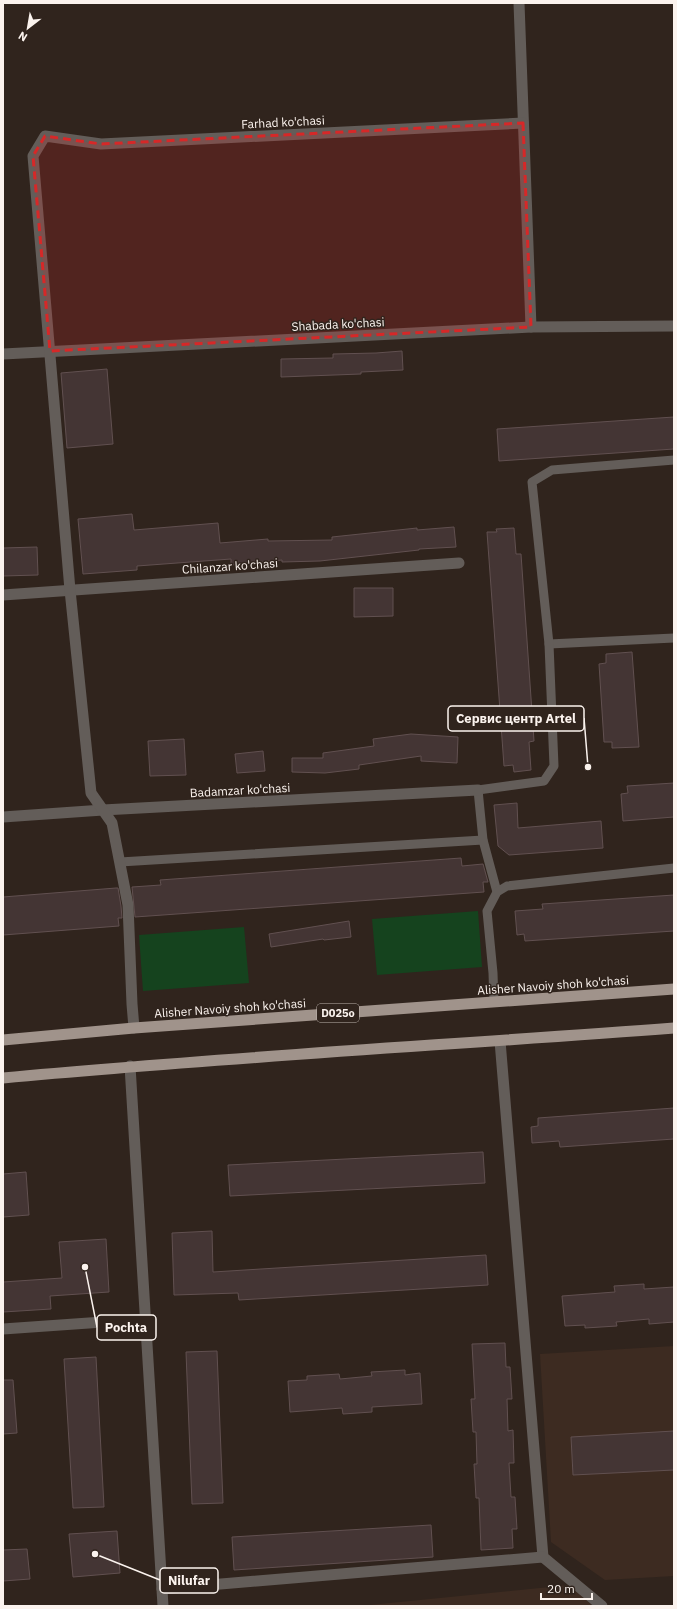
<svg xmlns="http://www.w3.org/2000/svg" width="677" height="1609" font-family="'IBM Plex Sans',sans-serif">
<style>
.built{fill:#3d2b21}
.green{fill:#15431e}
.building{fill:#443534;stroke:#615050}
.lines{fill:none;stroke-linecap:round;stroke-linejoin:round}
.service{stroke:#635d59;stroke-width:9}
.minor{stroke:#635d59;stroke-width:11}
.primary{stroke:#a0938b;stroke-width:11}
.marked{fill:#d62828;fill-opacity:0.2;stroke:#d62828;stroke-width:3;stroke-dasharray:8 5;stroke-linejoin:round}
.labels{text-anchor:middle;dominant-baseline:central;stroke-width:3;stroke-linejoin:round;paint-order:stroke}
.shield{fill:#30241d;stroke:#beb5af;stroke-width:1}
.shield-label{font-size:11px;font-weight:bold;fill:#fbf3ee}
.street-label{font-size:12px;fill:#fbf3ee;stroke:#30241d}
.leader{fill:none;stroke:#fbf3ee;stroke-width:1.5}
.callout-dot{fill:#fbf3ee;stroke:#30241d;stroke-width:1.5}
.callout{fill:#30241d;stroke:#fbf3ee;stroke-width:1.5}
.callout-label{font-size:13px;text-anchor:middle;font-weight:bold;fill:#fbf3ee}
</style>
<rect width="100%" height="100%" fill="#30241d"/>
<!-- built -->
<g class="built">
<path d="M 674,1346 L 674,1576 L 605,1580 L 551,1542 L 540,1354 Z"/>
<path d="M 569,1585 L 593,1606 L 360,1606 Z"/>
</g>
<!-- green -->
<g class="green">
<path d="M 478,911 L 482,967 L 377,975 L 372,919 Z"/>
<path d="M 244,927 L 249,983 L 143,991 L 139,935 Z"/>
</g>
<!-- building -->
<g class="building">
<path d="M 402,351 L 403,370 L 361,372 L 361,374 L 281,377 L 281,359 L 333,358 L 333,354 L 376,353 Z"/>
<path d="M 107,369 L 113,444 L 67,448 L 61,373 Z"/>
<path d="M 674,417 L 674,449 L 499,461 L 497,429 Z"/>
<path d="M 132,514 L 134,530 L 218,523 L 220,543 L 268,539 L 268,541 L 332,540 L 332,537 L 417,528 L 417,530 L 454,527 L 456,547 L 419,549 L 419,550 L 320,561 L 282,562 L 282,560 L 231,565 L 231,559 L 137,566 L 137,570 L 83,574 L 78,519 Z"/>
<path d="M 514,528 L 516,554 L 521,554 L 534,741 L 529,742 L 531,770 L 514,772 L 513,765 L 504,766 L 487,532 L 497,532 L 496,529 Z"/>
<path d="M 37,547 L 38,575 L 3,576 L 3,548 Z"/>
<path d="M 354,588 L 393,588 L 393,616 L 354,617 Z"/>
<path d="M 632,652 L 639,747 L 612,748 L 612,742 L 604,742 L 599,664 L 606,663 L 606,654 Z"/>
<path d="M 411,734 L 458,737 L 457,763 L 421,761 L 421,756 L 359,765 L 359,769 L 325,773 L 292,772 L 292,758 L 323,758 L 323,753 L 374,746 L 373,739 Z"/>
<path d="M 184,739 L 186,775 L 150,776 L 148,741 Z"/>
<path d="M 263,751 L 265,771 L 237,773 L 235,754 Z"/>
<path d="M 674,783 L 674,817 L 623,821 L 621,794 L 628,793 L 627,786 Z"/>
<path d="M 517,803 L 518,828 L 601,821 L 603,848 L 509,855 L 498,846 L 494,805 Z"/>
<path d="M 461,858 L 462,866 L 483,864 L 488,882 L 483,882 L 484,892 L 135,917 L 132,887 L 161,885 L 160,880 Z"/>
<path d="M 116,888 L 118,888 L 121,906 L 122,918 L 118,918 L 119,926 L 3,935 L 3,897 Z"/>
<path d="M 674,895 L 674,931 L 525,941 L 524,934 L 517,935 L 515,911 L 543,909 L 542,904 Z"/>
<path d="M 349,921 L 351,937 L 324,940 L 323,939 L 271,947 L 269,934 Z"/>
<path d="M 674,1108 L 674,1139 L 560,1147 L 559,1141 L 532,1143 L 531,1127 L 538,1126 L 538,1118 Z"/>
<path d="M 483,1152 L 485,1183 L 230,1196 L 228,1165 Z"/>
<path d="M 26,1172 L 29,1215 L 3,1217 L 3,1174 Z"/>
<path d="M 212,1231 L 213,1272 L 486,1255 L 488,1285 L 239,1300 L 238,1293 L 174,1295 L 172,1233 Z"/>
<path d="M 106,1239 L 109,1292 L 50,1296 L 51,1309 L 3,1312 L 3,1282 L 62,1278 L 59,1242 Z"/>
<path d="M 644,1284 L 644,1289 L 674,1287 L 674,1322 L 649,1324 L 649,1319 L 616,1322 L 617,1326 L 585,1328 L 585,1325 L 565,1326 L 562,1296 L 615,1292 L 614,1286 Z"/>
<path d="M 505,1343 L 506,1367 L 510,1367 L 512,1399 L 507,1399 L 508,1431 L 513,1430 L 514,1463 L 509,1463 L 511,1497 L 515,1497 L 517,1529 L 512,1529 L 513,1548 L 481,1550 L 479,1498 L 476,1498 L 474,1464 L 477,1464 L 476,1432 L 473,1432 L 471,1399 L 475,1399 L 472,1344 Z"/>
<path d="M 217,1351 L 223,1503 L 192,1504 L 186,1352 Z"/>
<path d="M 96,1357 L 104,1507 L 73,1508 L 64,1359 Z"/>
<path d="M 405,1370 L 405,1375 L 420,1373 L 422,1404 L 372,1407 L 372,1412 L 343,1414 L 342,1408 L 290,1412 L 288,1381 L 307,1380 L 307,1376 L 339,1374 L 340,1379 L 372,1376 L 371,1372 Z"/>
<path d="M 3,1380 L 13,1380 L 17,1433 L 3,1434 Z"/>
<path d="M 674,1431 L 674,1470 L 573,1475 L 571,1437 Z"/>
<path d="M 431,1525 L 433,1557 L 234,1570 L 232,1537 Z"/>
<path d="M 117,1531 L 120,1573 L 73,1577 L 69,1534 Z"/>
<path d="M 27,1549 L 30,1579 L 3,1581 L 3,1550 Z"/>
</g>
<g class="lines">
<!-- service -->
<g class="service">
<path d="M 549,644 L 674,638"/>
<path d="M 120,862 L 483,840"/>
<path d="M 497,892 L 483,840 L 478,790 L 544,781 L 554,766 L 549,644 L 532,482 L 552,470 L 674,460"/>
<path d="M 494,1002 L 493,973 L 487,911 L 497,892 L 507,886 L 674,868"/>
</g>
<!-- minor -->
<g class="minor">
<path d="M 519,3 L 531,327"/>
<path d="M 3,354 L 531,327 L 674,326"/>
<path d="M 3,595 L 459,563"/>
<path d="M 3,817 L 103,810 L 478,790"/>
<path d="M 134,1028 L 132,1004 L 128,905 L 112,823 L 91,793 L 70,590 L 33,156 L 45,136 L 101,144 L 523,123"/>
<path d="M 500,1041 L 543,1557 L 602,1606"/>
<path d="M 130,1066 L 163,1606"/>
<path d="M 3,1329 L 146,1319"/>
<path d="M 162,1589 L 543,1557"/>
</g>
<!-- primary -->
<g class="primary">
<path d="M 3,1040 L 134,1028 L 674,989"/>
<path d="M 3,1078 C 226,1057 450,1045 674,1028"/>
</g>
</g>
<!-- marked area -->
<path class="marked" d="M 523,123 L 531,327 L 50,351 L 33,156 L 45,136 L 101,144 Z"/>
<g class="labels">
<!-- shield labels -->
<rect class="shield" x="317" y="1004" width="42" height="18" rx="3"/>
<g class="shield-label">
<text x="338" y="1013">D025o</text>
</g>
<!-- street labels -->
<g class="street-label">
<text transform="translate(283 122) rotate(-3)">Farhad ko'chasi</text>
<text transform="translate(338 324) rotate(-3)">Shabada ko'chasi</text>
<text transform="translate(230 566) rotate(-4)">Chilanzar ko'chasi</text>
<text transform="translate(240 790) rotate(-3)">Badamzar ko'chasi</text>
<text transform="translate(553 985) rotate(-4)">Alisher Navoiy shoh ko'chasi</text>
<text transform="translate(230 1008) rotate(-4)">Alisher Navoiy shoh ko'chasi</text>
</g>
</g>
<!-- callouts -->
<path class="leader" d="M588 767L584 718M85 1267L97 1327M95 1554L160 1580"/>
<g class="callout-dot">
<circle cx="588" cy="767" r="4"/>
<circle cx="85" cy="1267" r="4"/>
<circle cx="95" cy="1554" r="4"/>
</g>
<g class="callout">
<rect x="448" y="706" width="136" height="25" rx="4"/>
<rect x="97" y="1315" width="59" height="25" rx="4"/>
<rect x="160" y="1568" width="58" height="25" rx="4"/>
</g>
<g class="callout-label">
<text x="516" y="723">Сервис центр Artel</text>
<text x="126" y="1332">Pochta</text>
<text x="189" y="1585">Nilufar</text>
</g>
<!-- border -->
<rect width="677" height="1609" fill="none" stroke="#fbf3ee" stroke-width="8"/>
<!-- north arrow -->
<g transform="translate(28 28) rotate(211)" stroke="#30241d" stroke-width="3" paint-order="stroke">
<path d="M0-3L7 15L0 10L-7 15Z" fill="#fbf3ee"/>
<text y="-6" font-size="11" font-weight="bold" text-anchor="middle" fill="#fbf3ee">N</text>
</g>
<!-- scale -->
<path d="M541 1593v6h51v-6" fill="none" stroke="#fbf3ee" stroke-width="2"/>
<text x="547" y="1593" font-size="12" fill="#fbf3ee" stroke="#30241d" stroke-width="3" paint-order="stroke">20 m</text>
</svg>
